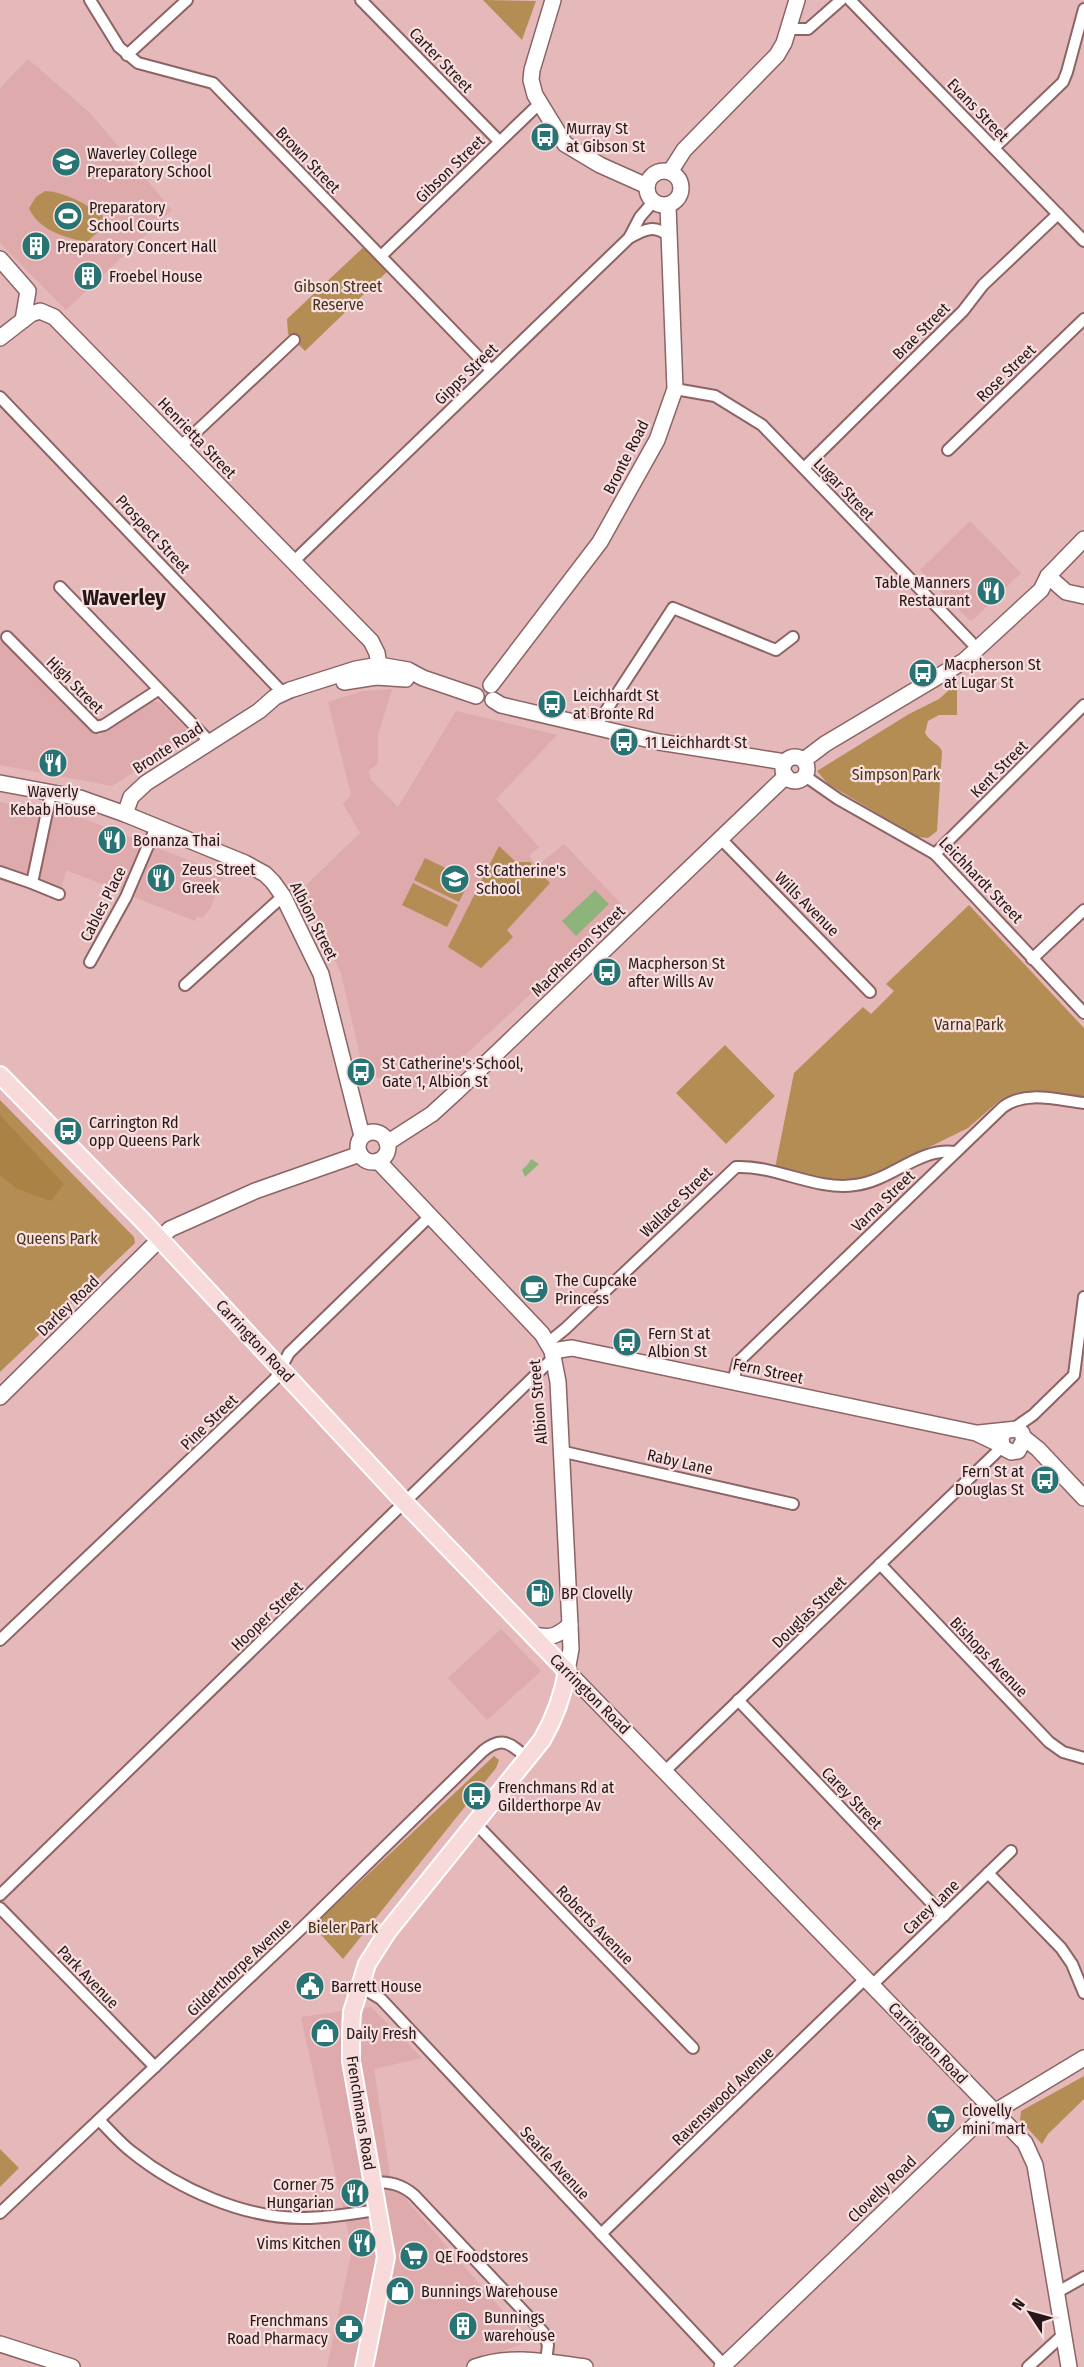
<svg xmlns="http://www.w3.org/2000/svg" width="1084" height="2367" font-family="'Fira Sans Condensed',sans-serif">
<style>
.built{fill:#deaaac}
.green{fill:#b48d54}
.forest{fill:#aa8246}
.water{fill:#8db47a}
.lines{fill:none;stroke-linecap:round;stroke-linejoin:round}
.street-casing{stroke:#8c6465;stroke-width:14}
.secondary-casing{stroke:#8c6465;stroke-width:18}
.primary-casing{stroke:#fff;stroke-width:20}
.street{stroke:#fff;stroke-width:10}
.secondary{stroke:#fff;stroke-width:15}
.primary{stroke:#f8dadb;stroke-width:16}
.labels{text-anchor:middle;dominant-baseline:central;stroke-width:4.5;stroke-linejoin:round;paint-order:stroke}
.street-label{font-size:16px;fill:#261617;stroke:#f7dfdf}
.poi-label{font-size:16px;fill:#261617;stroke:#f7dfdf;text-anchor:start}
.park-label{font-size:16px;fill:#453318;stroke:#f7dfdf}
.district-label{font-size:22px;font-weight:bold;fill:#261617;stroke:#f7dfdf}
</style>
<rect width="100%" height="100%" fill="#e5b8b9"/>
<!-- built -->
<g class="built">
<path d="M 28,59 L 90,113 L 172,210 L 66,310 L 0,243 L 0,88 Z"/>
<path d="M 970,521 L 1021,573 L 973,620 L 969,620 L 920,570 Z"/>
<path d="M 5,637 L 99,736 L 152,701 L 161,703 L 188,731 L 187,738 L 112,786 L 0,765 L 0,642 Z"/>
<path d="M 392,689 L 378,735 L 378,764 L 369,770 L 370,779 L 398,807 L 456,711 L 557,735 L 496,799 L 539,847 L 529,856 L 537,866 L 564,844 L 624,907 L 446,1073 L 438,1080 L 417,1088 L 396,1087 L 386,1083 L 367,1069 L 361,1060 L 341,973 L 300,891 L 360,833 L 343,804 L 351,795 L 328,702 L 363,691 Z"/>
<path d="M 0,802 L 45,811 L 31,878 L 0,867 Z"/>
<path d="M 51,812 L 77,816 L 143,842 L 122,892 L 66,870 L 61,890 L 37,881 Z"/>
<path d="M 155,847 L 224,874 L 210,909 L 202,918 L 197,916 L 195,921 L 134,897 Z"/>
<path d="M 501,1629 L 541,1671 L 487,1720 L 448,1678 Z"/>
<path d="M 371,2007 L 422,2058 L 374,2069 L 391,2182 L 529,2341 L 463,2367 L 327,2367 L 352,2250 L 301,2017 Z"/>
</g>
<!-- green -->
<g class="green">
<path d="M 483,0 L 536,1 L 522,40 Z"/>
<path d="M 45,191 C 66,192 85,204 102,215 L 104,226 L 87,242 C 65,238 38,230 29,208 L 36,197 Z"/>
<path d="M 368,243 L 392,267 L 305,351 L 288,334 L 287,319 Z"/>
<path d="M 957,683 L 957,715 L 939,715 L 928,721 L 925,733 C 930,742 938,743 942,751 L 937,831 L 928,838 L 917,837 L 828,784 L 817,771 L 909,714 L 939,699 Z"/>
<path d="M 499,846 L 516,862 L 530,862 L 550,883 L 507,930 L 513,937 L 481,968 L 448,947 Z"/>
<path d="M 425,858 L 470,880 L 459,902 L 414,880 Z"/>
<path d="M 413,883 L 458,905 L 447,927 L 402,905 Z"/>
<path d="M 969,905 L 1084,1028 L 1084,1099 L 1028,1092 L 1016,1093 L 1000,1100 L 968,1128 L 869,1177 C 836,1184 807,1175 775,1168 L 794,1073 L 863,1007 L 871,1014 L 894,991 L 886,984 Z"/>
<path d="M 725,1045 L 775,1096 L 726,1144 L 676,1093 Z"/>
<path d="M 0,1100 L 134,1237 L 135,1243 L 0,1372 Z"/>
<path d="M 494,1756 L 499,1760 L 496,1768 L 343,1959 L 313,1926 Z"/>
<path d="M 1084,2076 L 1084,2099 L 1048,2134 L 1042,2144 L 1020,2120 L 1021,2111 Z"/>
<path d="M 0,2149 L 19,2168 L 0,2187 Z"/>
</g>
<!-- forest -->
<path class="forest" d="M 0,1115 L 64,1184 L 51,1201 L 17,1189 L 0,1175 Z"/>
<!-- water -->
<g class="water">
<path d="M 595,890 L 609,904 L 576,936 L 562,921 Z"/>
<path d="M 531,1159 L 539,1164 L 525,1177 L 522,1170 L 528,1164 Z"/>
</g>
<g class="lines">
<!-- street casing -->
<g class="street-casing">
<g id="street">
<path d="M 90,0 L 119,47 L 138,63 L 213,83 L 491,370"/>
<path d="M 361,0 L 499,141"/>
<path d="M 850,0 L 1084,241"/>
<path d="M 788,29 L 808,29 L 841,0"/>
<path d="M 127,55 L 187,0"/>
<path d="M 994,148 L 1063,82 L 1067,72 L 1084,9"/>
<path d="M 629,238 C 645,229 655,224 670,237"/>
<path d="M 381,256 L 540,103"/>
<path d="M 675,389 L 715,396 L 762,425 L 971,642"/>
<path d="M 0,397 L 283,693"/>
<path d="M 180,447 L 294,340"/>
<path d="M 948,450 L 1084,319"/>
<path d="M 804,468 L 963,311 L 983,285 L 1058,214"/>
<path d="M 293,562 L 629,238 L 640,217 L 653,202"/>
<path d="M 60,587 L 210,742"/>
<path d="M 7,637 L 96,727 L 104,725 L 158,690"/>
<path d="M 596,726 L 673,608 L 776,650 L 793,637"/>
<path d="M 805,776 L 838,799 L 935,854 L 1084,1013"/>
<path d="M 721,839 L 870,992"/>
<path d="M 935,854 L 1084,705"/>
<path d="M 0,872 L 32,883 L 51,793"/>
<path d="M 32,883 L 59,894"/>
<path d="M 1032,959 L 1084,910"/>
<path d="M 90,962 L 126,897 L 156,827"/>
<path d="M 185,985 L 283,896"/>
<path d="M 549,1342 L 565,1329 L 736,1167 C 775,1165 816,1191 855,1185 C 891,1181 919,1147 955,1152"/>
<path d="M 733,1382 L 738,1362 L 1003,1107 C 1026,1090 1057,1100 1084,1103"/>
<path d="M 1013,1429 L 1033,1415 L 1074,1375 L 1084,1297"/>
<path d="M 560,1451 L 793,1504"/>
<path d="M 880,1564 L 1049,1742 L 1063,1752 L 1084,1758"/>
<path d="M 0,1640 L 275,1379 L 289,1353 L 429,1217"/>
<path d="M 738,1700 L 944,1916"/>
<path d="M 665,1771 L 1002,1447"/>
<path d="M 476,1824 L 693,2048"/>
<path d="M 988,1873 L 1061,1948 L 1072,1964 L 1084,1993"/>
<path d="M 0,1895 L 554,1357"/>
<path d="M 0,1908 L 155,2067"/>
<path d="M 872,1985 L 1011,1851"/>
<path d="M 359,1986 L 381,1999 L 724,2365"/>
<path d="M 99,2120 C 110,2131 120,2143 132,2152 C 178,2189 245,2219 305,2218 C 329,2218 354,2213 378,2210"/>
<path d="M 373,2182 C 390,2182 401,2184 414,2195 L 543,2332 L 548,2345 L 546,2362"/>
<path d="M 0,2213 L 303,1927 L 483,1751 C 503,1735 511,1744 528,1759"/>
<path d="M 601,2234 L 866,1978"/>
<path d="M 1056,2293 L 1084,2277"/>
<path d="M 1028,2367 L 1064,2334"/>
</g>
</g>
<!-- secondary casing -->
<g class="secondary-casing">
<g id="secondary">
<path d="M 553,0 L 532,70 L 531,80 L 535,95 L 565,144 L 600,165 L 647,186"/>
<circle cx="664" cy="188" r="17"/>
<path d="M 670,172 L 684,150 L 777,55 L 784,43 L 797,0"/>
<path d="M 0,259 L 28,291 L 23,320"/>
<path d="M 0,338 L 31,314 L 40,311 L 54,317 L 371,641 L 377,653 L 379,665"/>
<path d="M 1048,576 L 1066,592 L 1084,596"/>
<path d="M 344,682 L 376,677 L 406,679"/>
<path d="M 491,685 L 600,542 L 657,440 L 675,389 L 668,206"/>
<path d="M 493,700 L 501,705 L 659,742 L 785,762"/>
<circle cx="795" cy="769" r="12"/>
<path d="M 804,760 L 825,744 L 964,661 L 1041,590 L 1048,576 L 1084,539"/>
<path d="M 0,783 L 80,798 L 125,814 L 245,863 L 265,874 L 273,882 L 283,896 L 321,974 L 362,1136"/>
<path d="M 125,814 L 131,797 L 146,783 L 259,711 L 275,697 L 290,690 L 356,669 L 379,665 L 408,670 L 423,678 L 476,696"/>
<circle cx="373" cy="1147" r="15"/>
<path d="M 387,1143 L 432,1114 L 455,1093 L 786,776"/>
<path d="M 378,1161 L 542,1334 L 552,1351 L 558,1382 L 570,1625 L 571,1649 L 567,1671 L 1025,2143 L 1035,2165 L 1069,2367"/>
<path d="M 552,1351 L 572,1348 L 620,1358 L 976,1433 L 1001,1445"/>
<path d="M 0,1397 L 170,1229 L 255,1191 L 360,1154"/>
<path d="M 979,1433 L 1017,1429 L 1022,1433 L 1024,1440 L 1018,1451 L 1011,1452 L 1002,1447 L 1001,1437 L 1005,1431"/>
<path d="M 1023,1437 L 1038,1449 L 1084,1498"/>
<path d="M 531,1634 C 550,1639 556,1637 570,1625"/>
<path d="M 0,2344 L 72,2367"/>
<path d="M 475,2367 C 511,2354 548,2362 585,2367"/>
<path d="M 722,2367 L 978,2122 L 1084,2058"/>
</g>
</g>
<!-- primary casing -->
<g class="primary-casing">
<path id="primary" d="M 0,1075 L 145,1223 L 405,1503 L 567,1671 C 563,1695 554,1719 542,1740 L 388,1931 L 367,1964 L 352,2012 L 351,2031 L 351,2061 L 386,2257 L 364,2367"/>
</g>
<!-- street -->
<use href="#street" class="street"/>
<!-- secondary -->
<use href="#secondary" class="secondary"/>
<!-- primary -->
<use href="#primary" class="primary"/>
</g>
<!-- icons -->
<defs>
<g id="bus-disc" transform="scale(1.5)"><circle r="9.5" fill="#287373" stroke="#f7dfdf"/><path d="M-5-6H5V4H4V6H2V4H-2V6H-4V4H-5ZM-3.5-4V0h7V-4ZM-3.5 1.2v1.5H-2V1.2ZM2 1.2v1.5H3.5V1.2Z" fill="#fff"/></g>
<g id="school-disc" transform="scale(1.5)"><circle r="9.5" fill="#287373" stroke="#f7dfdf"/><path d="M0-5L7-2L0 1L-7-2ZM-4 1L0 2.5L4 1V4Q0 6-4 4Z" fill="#fff"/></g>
<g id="stadium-disc" transform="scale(1.5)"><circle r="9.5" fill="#287373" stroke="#f7dfdf"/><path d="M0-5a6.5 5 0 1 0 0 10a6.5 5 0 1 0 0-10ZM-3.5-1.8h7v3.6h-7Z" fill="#fff"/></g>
<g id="building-disc" transform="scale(1.5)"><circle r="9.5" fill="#287373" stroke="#f7dfdf"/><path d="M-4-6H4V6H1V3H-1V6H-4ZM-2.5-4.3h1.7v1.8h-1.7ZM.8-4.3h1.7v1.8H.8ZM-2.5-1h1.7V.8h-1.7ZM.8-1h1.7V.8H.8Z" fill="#fff"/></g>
<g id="restaurant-disc" transform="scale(1.5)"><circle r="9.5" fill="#287373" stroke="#f7dfdf"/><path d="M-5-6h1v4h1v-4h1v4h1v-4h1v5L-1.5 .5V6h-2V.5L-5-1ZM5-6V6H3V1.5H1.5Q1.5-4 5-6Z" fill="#fff"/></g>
<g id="cafe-disc" transform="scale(1.5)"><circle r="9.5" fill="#287373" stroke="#f7dfdf"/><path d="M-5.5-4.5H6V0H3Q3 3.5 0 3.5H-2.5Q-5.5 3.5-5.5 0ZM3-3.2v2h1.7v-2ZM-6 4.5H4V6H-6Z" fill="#fff"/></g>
<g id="fuel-disc" transform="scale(1.5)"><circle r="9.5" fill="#287373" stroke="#f7dfdf"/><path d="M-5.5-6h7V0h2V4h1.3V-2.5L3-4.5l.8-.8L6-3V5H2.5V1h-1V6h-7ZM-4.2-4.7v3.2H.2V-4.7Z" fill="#fff"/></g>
<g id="civic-disc" transform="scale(1.5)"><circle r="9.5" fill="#287373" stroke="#f7dfdf"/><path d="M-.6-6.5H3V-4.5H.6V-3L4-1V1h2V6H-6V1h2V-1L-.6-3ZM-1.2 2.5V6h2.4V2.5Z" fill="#fff"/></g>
<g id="shop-disc" transform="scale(1.5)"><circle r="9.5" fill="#287373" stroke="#f7dfdf"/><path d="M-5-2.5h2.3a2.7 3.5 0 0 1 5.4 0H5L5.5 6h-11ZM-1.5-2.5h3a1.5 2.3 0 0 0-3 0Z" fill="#fff"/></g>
<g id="supermarket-disc" transform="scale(1.5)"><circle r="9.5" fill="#287373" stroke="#f7dfdf"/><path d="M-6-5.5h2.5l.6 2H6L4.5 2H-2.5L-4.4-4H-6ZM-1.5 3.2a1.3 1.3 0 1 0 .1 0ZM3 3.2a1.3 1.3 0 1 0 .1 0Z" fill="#fff"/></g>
<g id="pharmacy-disc" transform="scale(1.5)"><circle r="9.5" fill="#287373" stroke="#f7dfdf"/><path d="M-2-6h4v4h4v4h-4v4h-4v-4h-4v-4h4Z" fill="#fff"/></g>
</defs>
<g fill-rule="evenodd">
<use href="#bus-disc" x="545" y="137"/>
<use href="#school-disc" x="66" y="162"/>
<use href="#stadium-disc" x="68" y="216"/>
<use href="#building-disc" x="36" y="246"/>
<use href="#building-disc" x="88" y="276"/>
<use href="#restaurant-disc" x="991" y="591"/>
<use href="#bus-disc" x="923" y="673"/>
<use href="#bus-disc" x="552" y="704"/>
<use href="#bus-disc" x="624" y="742"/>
<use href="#restaurant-disc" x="53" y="763"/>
<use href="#restaurant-disc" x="112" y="840"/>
<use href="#restaurant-disc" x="161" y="878"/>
<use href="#school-disc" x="455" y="879"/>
<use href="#bus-disc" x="607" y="972"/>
<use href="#bus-disc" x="361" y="1072"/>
<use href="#bus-disc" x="68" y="1131"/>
<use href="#cafe-disc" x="534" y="1289"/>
<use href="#bus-disc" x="627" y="1342"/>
<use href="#bus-disc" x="1045" y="1480"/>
<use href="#fuel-disc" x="540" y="1593"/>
<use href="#bus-disc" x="477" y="1796"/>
<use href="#civic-disc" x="310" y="1986"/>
<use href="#shop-disc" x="325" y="2033"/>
<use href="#supermarket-disc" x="941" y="2119"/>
<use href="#restaurant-disc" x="355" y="2193"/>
<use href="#restaurant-disc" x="362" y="2243"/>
<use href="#supermarket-disc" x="414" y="2256"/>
<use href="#shop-disc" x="400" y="2291"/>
<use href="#building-disc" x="463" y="2326"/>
<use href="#pharmacy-disc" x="349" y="2329"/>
</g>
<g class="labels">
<!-- street labels -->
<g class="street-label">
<text transform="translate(441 60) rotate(46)">Carter Street</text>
<text transform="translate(978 110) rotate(46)">Evans Street</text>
<text transform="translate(308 160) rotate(46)">Brown Street</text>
<text transform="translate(450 169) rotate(-44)">Gibson Street</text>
<text transform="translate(921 331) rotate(-45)">Brae Street</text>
<text transform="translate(1006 373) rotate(-44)">Rose Street</text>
<text transform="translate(466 374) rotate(-44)">Gipps Street</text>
<text transform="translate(197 438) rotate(46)">Henrietta Street</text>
<text transform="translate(626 457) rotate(-63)">Bronte Road</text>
<text transform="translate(844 489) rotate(46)">Lugar Street</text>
<text transform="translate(153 534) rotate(47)">Prospect Street</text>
<text transform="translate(75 685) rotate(45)">High Street</text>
<text transform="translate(168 748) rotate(-33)">Bronte Road</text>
<text transform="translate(999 769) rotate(-45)">Kent Street</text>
<text transform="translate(981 880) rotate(46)">Leichhardt Street</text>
<text transform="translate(103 904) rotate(-63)">Cables Place</text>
<text transform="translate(807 904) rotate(45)">Wills Avenue</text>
<text transform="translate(314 921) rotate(63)">Albion Street</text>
<text transform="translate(578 951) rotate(-44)">MacPherson Street</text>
<text transform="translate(883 1201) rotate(-44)">Varna Street</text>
<text transform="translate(676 1202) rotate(-44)">Wallace Street</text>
<text transform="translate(68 1306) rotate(-44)">Darley Road</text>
<text transform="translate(255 1341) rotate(47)">Carrington Road</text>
<text transform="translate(768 1371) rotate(12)">Fern Street</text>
<text transform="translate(538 1402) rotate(-95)">Albion Street</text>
<text transform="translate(209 1422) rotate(-44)">Pine Street</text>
<text transform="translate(680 1462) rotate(13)">Raby Lane</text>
<text transform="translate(809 1612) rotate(-44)">Douglas Street</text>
<text transform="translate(267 1616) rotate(-44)">Hooper Street</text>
<text transform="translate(989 1657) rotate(46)">Bishops Avenue</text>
<text transform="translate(590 1694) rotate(45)">Carrington Road</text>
<text transform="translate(852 1798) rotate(46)">Carey Street</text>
<text transform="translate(931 1907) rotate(-44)">Carey Lane</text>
<text transform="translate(595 1925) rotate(46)">Roberts Avenue</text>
<text transform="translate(239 1967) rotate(-43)">Gilderthorpe Avenue</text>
<text transform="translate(88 1977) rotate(46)">Park Avenue</text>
<text transform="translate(928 2043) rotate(46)">Carrington Road</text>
<text transform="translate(723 2096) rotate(-44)">Ravenswood Avenue</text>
<text transform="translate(361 2113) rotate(81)">Frenchmans Road</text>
<text transform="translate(555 2163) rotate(47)">Searle Avenue</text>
<text transform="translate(882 2189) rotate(-44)">Clovelly Road</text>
</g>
<!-- poi labels -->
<g class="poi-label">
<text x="566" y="128">Murray St<tspan x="566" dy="18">at Gibson St</tspan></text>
<text x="87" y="153">Waverley College<tspan x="87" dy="18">Preparatory School</tspan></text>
<text x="89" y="207">Preparatory<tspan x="89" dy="18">School Courts</tspan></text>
<text x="57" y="246">Preparatory Concert Hall</text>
<text x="109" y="276">Froebel House</text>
<text x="970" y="582" text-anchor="end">Table Manners<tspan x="970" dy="18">Restaurant</tspan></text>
<text x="944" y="664">Macpherson St<tspan x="944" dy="18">at Lugar St</tspan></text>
<text x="573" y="695">Leichhardt St<tspan x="573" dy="18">at Bronte Rd</tspan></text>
<text x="645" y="742">11 Leichhardt St</text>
<text x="53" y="791" text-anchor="middle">Waverly<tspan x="53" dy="18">Kebab House</tspan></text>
<text x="133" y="840">Bonanza Thai</text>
<text x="182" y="869">Zeus Street<tspan x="182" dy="18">Greek</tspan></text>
<text x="476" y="870">St Catherine's<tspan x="476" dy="18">School</tspan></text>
<text x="628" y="963">Macpherson St<tspan x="628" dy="18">after Wills Av</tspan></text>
<text x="382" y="1063">St Catherine's School,<tspan x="382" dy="18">Gate 1, Albion St</tspan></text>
<text x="89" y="1122">Carrington Rd<tspan x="89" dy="18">opp Queens Park</tspan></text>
<text x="555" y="1280">The Cupcake<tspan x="555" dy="18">Princess</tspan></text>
<text x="648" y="1333">Fern St at<tspan x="648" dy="18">Albion St</tspan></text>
<text x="1024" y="1471" text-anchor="end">Fern St at<tspan x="1024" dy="18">Douglas St</tspan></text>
<text x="561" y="1593">BP Clovelly</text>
<text x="498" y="1787">Frenchmans Rd at<tspan x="498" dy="18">Gilderthorpe Av</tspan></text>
<text x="331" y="1986">Barrett House</text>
<text x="346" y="2033">Daily Fresh</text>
<text x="962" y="2110">clovelly<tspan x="962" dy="18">mini mart</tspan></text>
<text x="334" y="2184" text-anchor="end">Corner 75<tspan x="334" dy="18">Hungarian</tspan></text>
<text x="341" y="2243" text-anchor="end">Vims Kitchen</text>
<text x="435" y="2256">QE Foodstores</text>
<text x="421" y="2291">Bunnings Warehouse</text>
<text x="484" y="2317">Bunnings<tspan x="484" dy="18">warehouse</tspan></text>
<text x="328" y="2320" text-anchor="end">Frenchmans<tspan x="328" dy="18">Road Pharmacy</tspan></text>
</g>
<!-- park labels -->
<g class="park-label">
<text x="338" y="286">Gibson Street<tspan x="338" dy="18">Reserve</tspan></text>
<text x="896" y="774">Simpson Park</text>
<text x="969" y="1024">Varna Park</text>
<text x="57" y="1238">Queens Park</text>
<text x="343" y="1927">Bieler Park</text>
</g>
<!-- district labels -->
<g class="district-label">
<text x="124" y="597">Waverley</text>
</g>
</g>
<!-- north arrow -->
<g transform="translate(1030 2313) rotate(306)" stroke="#f7dfdf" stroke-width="4.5" paint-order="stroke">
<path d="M0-4.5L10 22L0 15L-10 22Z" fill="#261617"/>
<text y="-9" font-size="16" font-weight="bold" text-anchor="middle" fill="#261617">N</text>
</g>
</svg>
